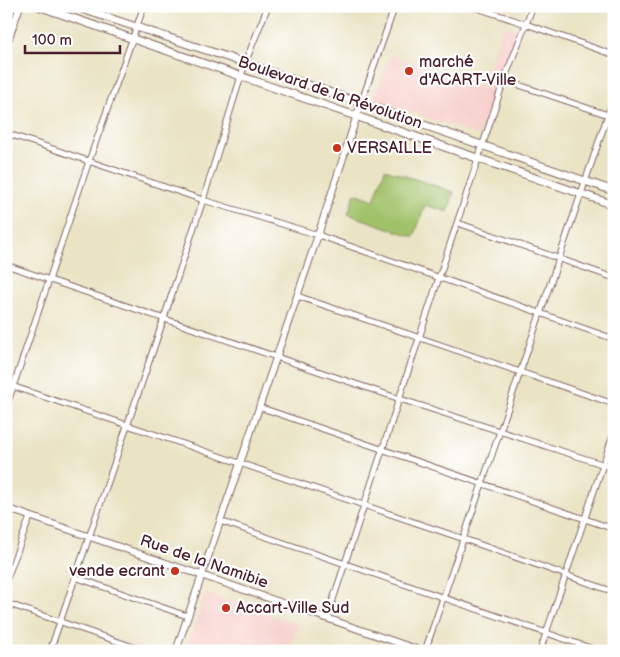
<svg xmlns="http://www.w3.org/2000/svg" width="620" height="657" font-family="'Balsamiq Sans',sans-serif">
<style>
.built{fill:#f7d0cc}
.green{fill:#a2c26a;stroke:#76704a}
.lines{fill:none;stroke-linecap:round;stroke-linejoin:round}
.minor-casing{stroke:#826461;stroke-width:7}
.tertiary-casing{stroke:#826461;stroke-width:8}
.secondary-casing{stroke:#826461;stroke-width:9}
.minor{stroke:#fff;stroke-width:5}
.tertiary{stroke:#fff;stroke-width:6}
.secondary{stroke:#fff;stroke-width:7}
.poi-dot{fill:#c8321e;stroke:#fff;stroke-width:2}
.labels{text-anchor:middle;dominant-baseline:central;stroke-width:4.5;stroke-linejoin:round;paint-order:stroke}
.poi-label{font-size:16px;fill:#4a1f2b;stroke:#fff;text-anchor:start}
.street-label{font-size:16px;fill:#4a1f2b;stroke:#fff}
</style>
<rect width="100%" height="100%" fill="#fff"/>
<filter id="ink" filterUnits="userSpaceOnUse"><feTurbulence type="fractalNoise" baseFrequency=".02" numOctaves="2"/><feDisplacementMap in="SourceGraphic" scale="10" xChannelSelector="R" yChannelSelector="G"/><feConvolveMatrix kernelMatrix="1 2 1 2 8 2 1 2 1" color-interpolation-filters="sRGB"/></filter>
<filter id="wash" filterUnits="userSpaceOnUse"><feTurbulence type="fractalNoise" baseFrequency=".0096" numOctaves="4" result="noise"/><feDisplacementMap in="SourceGraphic" scale="20" xChannelSelector="R" yChannelSelector="G"/><feGaussianBlur stdDeviation="1.12" result="paint"/><feColorMatrix in="noise" values="0 0 0 0 0 0 0 0 0 0 0 0 0 0 0 0 0 1.4 0 .05"/><feComposite in="paint" operator="in"/></filter>
<g filter="url(#wash)">
<rect width="100%" height="100%" fill="#eae4c5"/>
<!-- built -->
<g class="built">
<path d="M 503,25 L 517,30 L 480,136 L 374,99 L 390,55 L 481,87 Z"/>
<path d="M 205,593 L 298,624 L 289,651 L 186,651 Z"/>
</g>
<!-- green -->
<path class="green" d="M 385,169 L 454,192 L 448,212 L 425,205 L 414,237 L 348,214 L 355,193 L 374,200 Z"/>
</g>
<g filter="url(#ink)">
<g class="lines">
<!-- minor casing -->
<g class="minor-casing">
<g id="minor">
<path d="M 471,6 L 526,24 L 614,55"/>
<path d="M 504,80 L 614,117"/>
<path d="M 361,103 L 395,6"/>
<path d="M 6,133 L 203,200 L 318,235 L 614,339"/>
<path d="M 458,223 L 614,278"/>
<path d="M 6,265 L 400,399 L 614,468"/>
<path d="M 297,296 L 614,404"/>
<path d="M 6,384 L 464,539 L 614,592"/>
<path d="M 259,407 L 614,529"/>
<path d="M 6,408 L 89,161 L 144,6"/>
<path d="M 220,521 L 599,651"/>
<path d="M 75,577 L 187,616"/>
<path d="M 6,581 L 30,517"/>
<path d="M 6,603 L 145,651"/>
<path d="M 327,618 L 504,80 L 533,6"/>
<path d="M 50,651 L 164,318 L 203,200 L 245,63 L 268,6"/>
<path d="M 425,651 L 614,97"/>
<path d="M 540,651 L 614,432"/>
</g>
</g>
<!-- tertiary casing -->
<g class="tertiary-casing">
<g id="tertiary">
<path d="M 6,46 L 20,6"/>
<path d="M 6,508 L 422,651"/>
<path d="M 176,651 L 318,235 L 361,103"/>
</g>
</g>
<!-- secondary casing -->
<g class="secondary-casing">
<g id="secondary">
<path d="M 38,6 C 230,74 422,139 614,205"/>
<path d="M 73,6 L 242,62 L 614,191"/>
</g>
</g>
<!-- minor -->
<use href="#minor" class="minor"/>
<!-- tertiary -->
<use href="#tertiary" class="tertiary"/>
<!-- secondary -->
<use href="#secondary" class="secondary"/>
</g>
</g>
<!-- markers -->
<g class="poi-dot">
<circle cx="409" cy="71" r="5"/>
<circle cx="337" cy="148" r="5"/>
<circle cx="175" cy="571" r="5"/>
<circle cx="226" cy="608" r="5"/>
</g>
<g class="labels">
<!-- poi labels -->
<g class="poi-label">
<text x="419" y="62">marché<tspan x="419" dy="18">d'ACART-Ville</tspan></text>
<text x="347" y="148">VERSAILLE</text>
<text x="165" y="571" text-anchor="end">vende ecrant</text>
<text x="236" y="608">Accart-Ville Sud</text>
</g>
<!-- street labels -->
<g class="street-label">
<text transform="translate(330 93) rotate(19)">Boulevard de la Révolution</text>
<text transform="translate(204 562) rotate(19)">Rue de la Namibie</text>
</g>
</g>
<!-- margin -->
<rect width="620" height="657" fill="none" stroke="#fff" stroke-width="25"/>
<!-- scale -->
<path d="M25 45v8h95v-8" fill="none" stroke="#4a1f2b" stroke-width="2.5"/>
<text x="32" y="45" font-size="15" fill="#4a1f2b" stroke="#ffffff" stroke-width="4" paint-order="stroke">100 m</text>
</svg>
